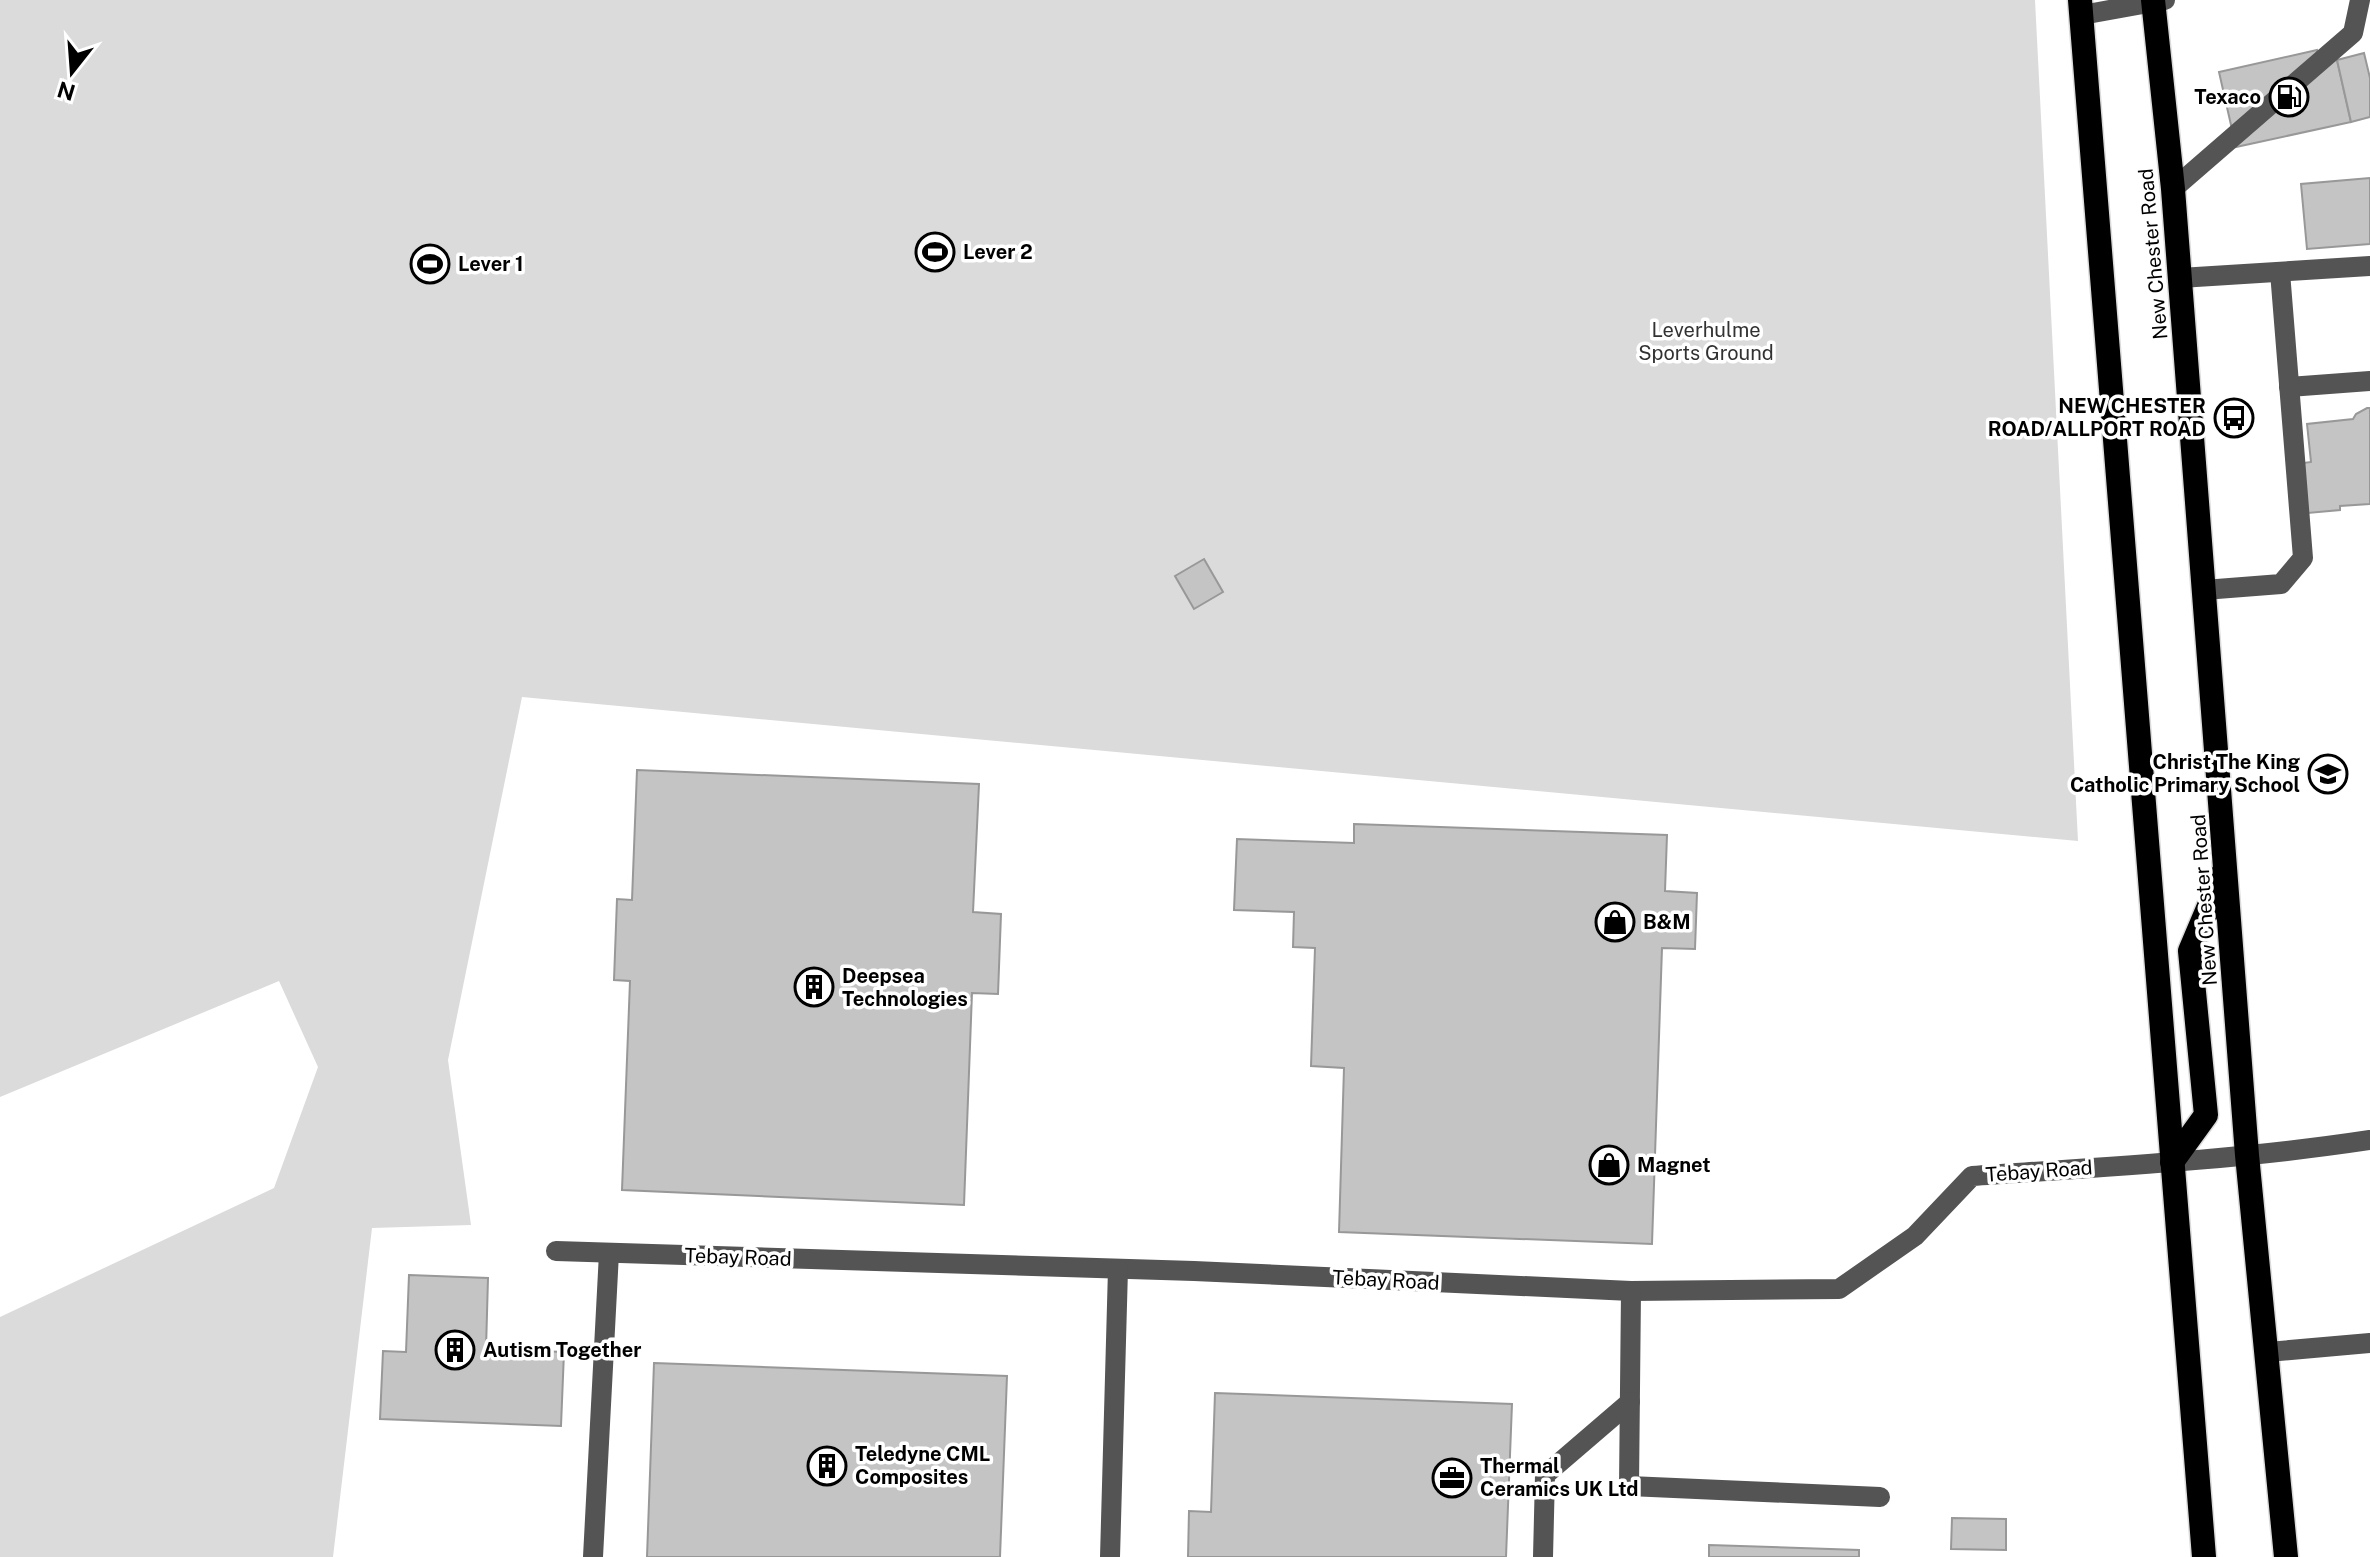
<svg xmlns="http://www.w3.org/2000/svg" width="2370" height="1557" font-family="'Public Sans',sans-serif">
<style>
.green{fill:#dbdbdb}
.building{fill:#c4c4c4;stroke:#989898;stroke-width:2}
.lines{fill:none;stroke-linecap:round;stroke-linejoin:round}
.highway-casing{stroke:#dbdbdb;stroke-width:27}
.minor{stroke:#545454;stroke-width:20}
.highway{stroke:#000;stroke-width:24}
.labels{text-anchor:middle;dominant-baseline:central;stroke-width:7;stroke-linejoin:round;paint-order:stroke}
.poi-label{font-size:20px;font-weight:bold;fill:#000;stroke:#fff;text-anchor:start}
.street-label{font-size:20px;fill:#000;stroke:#fff}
.park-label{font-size:20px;fill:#323232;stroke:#fff}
</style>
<rect width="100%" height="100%" fill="#fff"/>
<!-- green -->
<path class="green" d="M 0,0 L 2035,0 L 2078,841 L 522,697 L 448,1060 L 471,1225 L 372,1228 L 333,1557 L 0,1557 L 0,1317 L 274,1188 L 318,1067 L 279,981 L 0,1097 Z"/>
<!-- building -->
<g class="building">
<path d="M 2317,50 L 2319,63 L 2337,60 L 2351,122 L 2236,147 L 2219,72 Z"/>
<path d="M 2364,53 L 2370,78 L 2370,117 L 2351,122 L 2337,60 Z"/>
<path d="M 2370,178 L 2370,244 L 2307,249 L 2301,184 Z"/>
<path d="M 2367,408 L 2370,408 L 2370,504 L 2340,506 L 2340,510 L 2308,513 L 2303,463 L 2311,462 L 2307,424 L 2353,419 L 2356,414 Z"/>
<path d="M 1204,559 L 1223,592 L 1194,609 L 1175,576 Z"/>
<path d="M 637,770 L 979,784 L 973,912 L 1001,914 L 998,994 L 972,993 L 964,1205 L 622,1190 L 630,981 L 614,980 L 617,899 L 632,900 Z"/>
<path d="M 1354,824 L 1667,835 L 1665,891 L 1697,893 L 1695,949 L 1662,948 L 1652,1244 L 1339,1232 L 1344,1068 L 1311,1066 L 1315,948 L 1293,947 L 1294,912 L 1234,910 L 1237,839 L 1354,843 Z"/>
<path d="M 409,1275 L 488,1278 L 486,1349 L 564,1352 L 561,1426 L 380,1419 L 383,1351 L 406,1352 Z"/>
<path d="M 654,1363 L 1007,1376 L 1000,1557 L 647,1557 Z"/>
<path d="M 1215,1393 L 1512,1404 L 1506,1557 L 1188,1557 L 1189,1511 L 1211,1512 Z"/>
<path d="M 1952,1518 L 2006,1519 L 2006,1550 L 1951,1549 Z"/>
<path d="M 1709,1545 L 1859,1550 L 1859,1557 L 1709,1557 Z"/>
</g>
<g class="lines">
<!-- highway casing -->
<g class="highway-casing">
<g id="highway">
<path d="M 2080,0 L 2204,1557"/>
<path d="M 2153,0 L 2173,189 L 2247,1155 L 2286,1557"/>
<path d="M 2172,1162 L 2206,1115 L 2190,951 L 2223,873"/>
</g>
</g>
<!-- minor -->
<g class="minor">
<path d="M 2082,15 L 2165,0"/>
<path d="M 2173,189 L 2353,33 L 2360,0"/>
<path d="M 2180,278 L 2370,266"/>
<path d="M 2289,387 L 2370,381"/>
<path d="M 2204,590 L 2281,584 L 2303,558 L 2280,272"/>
<path d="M 556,1251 L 1194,1271 L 1631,1291 L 1839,1289 L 1915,1236 L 1972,1176 C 2105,1167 2238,1160 2370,1140"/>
<path d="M 1631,1291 L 1629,1486 L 1880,1497"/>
<path d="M 2268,1352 L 2370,1343"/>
<path d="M 593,1557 L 609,1253"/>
<path d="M 1110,1557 L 1118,1269"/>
<path d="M 1543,1557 L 1545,1475 L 1630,1402"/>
</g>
<!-- highway -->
<use href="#highway" class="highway"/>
</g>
<!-- icons -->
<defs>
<g id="fuel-ring" transform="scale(2)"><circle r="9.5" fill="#fff" stroke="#000" stroke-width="1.5"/><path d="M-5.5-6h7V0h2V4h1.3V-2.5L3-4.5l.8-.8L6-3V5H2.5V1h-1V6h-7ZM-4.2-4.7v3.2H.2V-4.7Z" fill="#000"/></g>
<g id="stadium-ring" transform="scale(2)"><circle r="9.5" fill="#fff" stroke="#000" stroke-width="1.5"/><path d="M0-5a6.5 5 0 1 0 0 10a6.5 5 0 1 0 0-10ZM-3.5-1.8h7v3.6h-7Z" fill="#000"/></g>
<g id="bus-ring" transform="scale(2)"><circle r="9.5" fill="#fff" stroke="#000" stroke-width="1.5"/><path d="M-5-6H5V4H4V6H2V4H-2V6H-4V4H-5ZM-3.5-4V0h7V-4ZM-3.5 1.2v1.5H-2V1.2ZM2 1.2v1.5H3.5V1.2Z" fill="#000"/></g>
<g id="school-ring" transform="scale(2)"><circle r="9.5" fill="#fff" stroke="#000" stroke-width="1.5"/><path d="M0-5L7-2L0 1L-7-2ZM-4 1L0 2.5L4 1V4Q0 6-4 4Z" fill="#000"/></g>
<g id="shop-ring" transform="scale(2)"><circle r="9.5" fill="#fff" stroke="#000" stroke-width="1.5"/><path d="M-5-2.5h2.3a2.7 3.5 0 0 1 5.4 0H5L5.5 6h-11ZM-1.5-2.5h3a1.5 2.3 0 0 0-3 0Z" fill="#000"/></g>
<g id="building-ring" transform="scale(2)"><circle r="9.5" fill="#fff" stroke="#000" stroke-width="1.5"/><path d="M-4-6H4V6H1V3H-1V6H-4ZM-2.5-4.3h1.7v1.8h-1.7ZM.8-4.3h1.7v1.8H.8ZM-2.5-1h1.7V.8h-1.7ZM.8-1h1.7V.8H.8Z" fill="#000"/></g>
<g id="office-ring" transform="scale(2)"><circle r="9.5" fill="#fff" stroke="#000" stroke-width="1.5"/><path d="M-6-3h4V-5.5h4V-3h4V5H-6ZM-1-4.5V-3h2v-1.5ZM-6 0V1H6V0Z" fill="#000"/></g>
</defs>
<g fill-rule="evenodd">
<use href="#fuel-ring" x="2289" y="97"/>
<use href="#stadium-ring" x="935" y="252"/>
<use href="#stadium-ring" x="430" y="264"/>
<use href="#bus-ring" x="2234" y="418"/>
<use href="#school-ring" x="2328" y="774"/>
<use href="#shop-ring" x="1615" y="922"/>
<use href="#building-ring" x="814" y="987"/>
<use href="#shop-ring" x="1609" y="1165"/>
<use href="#building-ring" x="455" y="1350"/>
<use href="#building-ring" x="827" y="1466"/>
<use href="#office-ring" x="1452" y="1478"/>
</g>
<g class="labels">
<!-- poi labels -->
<g class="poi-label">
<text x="2261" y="97" text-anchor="end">Texaco</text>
<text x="963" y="252">Lever 2</text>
<text x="458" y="264">Lever 1</text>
<text x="2206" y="406" text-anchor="end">NEW CHESTER<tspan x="2206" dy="23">ROAD/ALLPORT ROAD</tspan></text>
<text x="2300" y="762" text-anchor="end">Christ The King<tspan x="2300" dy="23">Catholic Primary School</tspan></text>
<text x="1643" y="922">B&amp;M</text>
<text x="842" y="976">Deepsea<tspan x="842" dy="23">Technologies</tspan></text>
<text x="1637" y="1165">Magnet</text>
<text x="483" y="1350">Autism Together</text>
<text x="855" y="1454">Teledyne CML<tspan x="855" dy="23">Composites</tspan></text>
<text x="1480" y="1466">Thermal<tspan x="1480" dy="23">Ceramics UK Ltd</tspan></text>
</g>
<!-- street labels -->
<g class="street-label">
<text transform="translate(2153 254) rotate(-95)">New Chester Road</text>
<text transform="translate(2204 900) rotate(-94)">New Chester Road</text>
<text transform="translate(2039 1171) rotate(-4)">Tebay Road</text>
<text transform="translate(738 1257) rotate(2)">Tebay Road</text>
<text transform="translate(1386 1280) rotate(3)">Tebay Road</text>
</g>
<!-- park labels -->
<g class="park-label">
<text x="1706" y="330">Leverhulme<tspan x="1706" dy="23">Sports Ground</tspan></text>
</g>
</g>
<!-- north arrow -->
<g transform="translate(72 72) rotate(197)" stroke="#ffffff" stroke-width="6" paint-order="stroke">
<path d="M0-6L14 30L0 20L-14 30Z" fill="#000000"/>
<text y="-12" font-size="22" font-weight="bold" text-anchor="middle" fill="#000000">N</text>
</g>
</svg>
